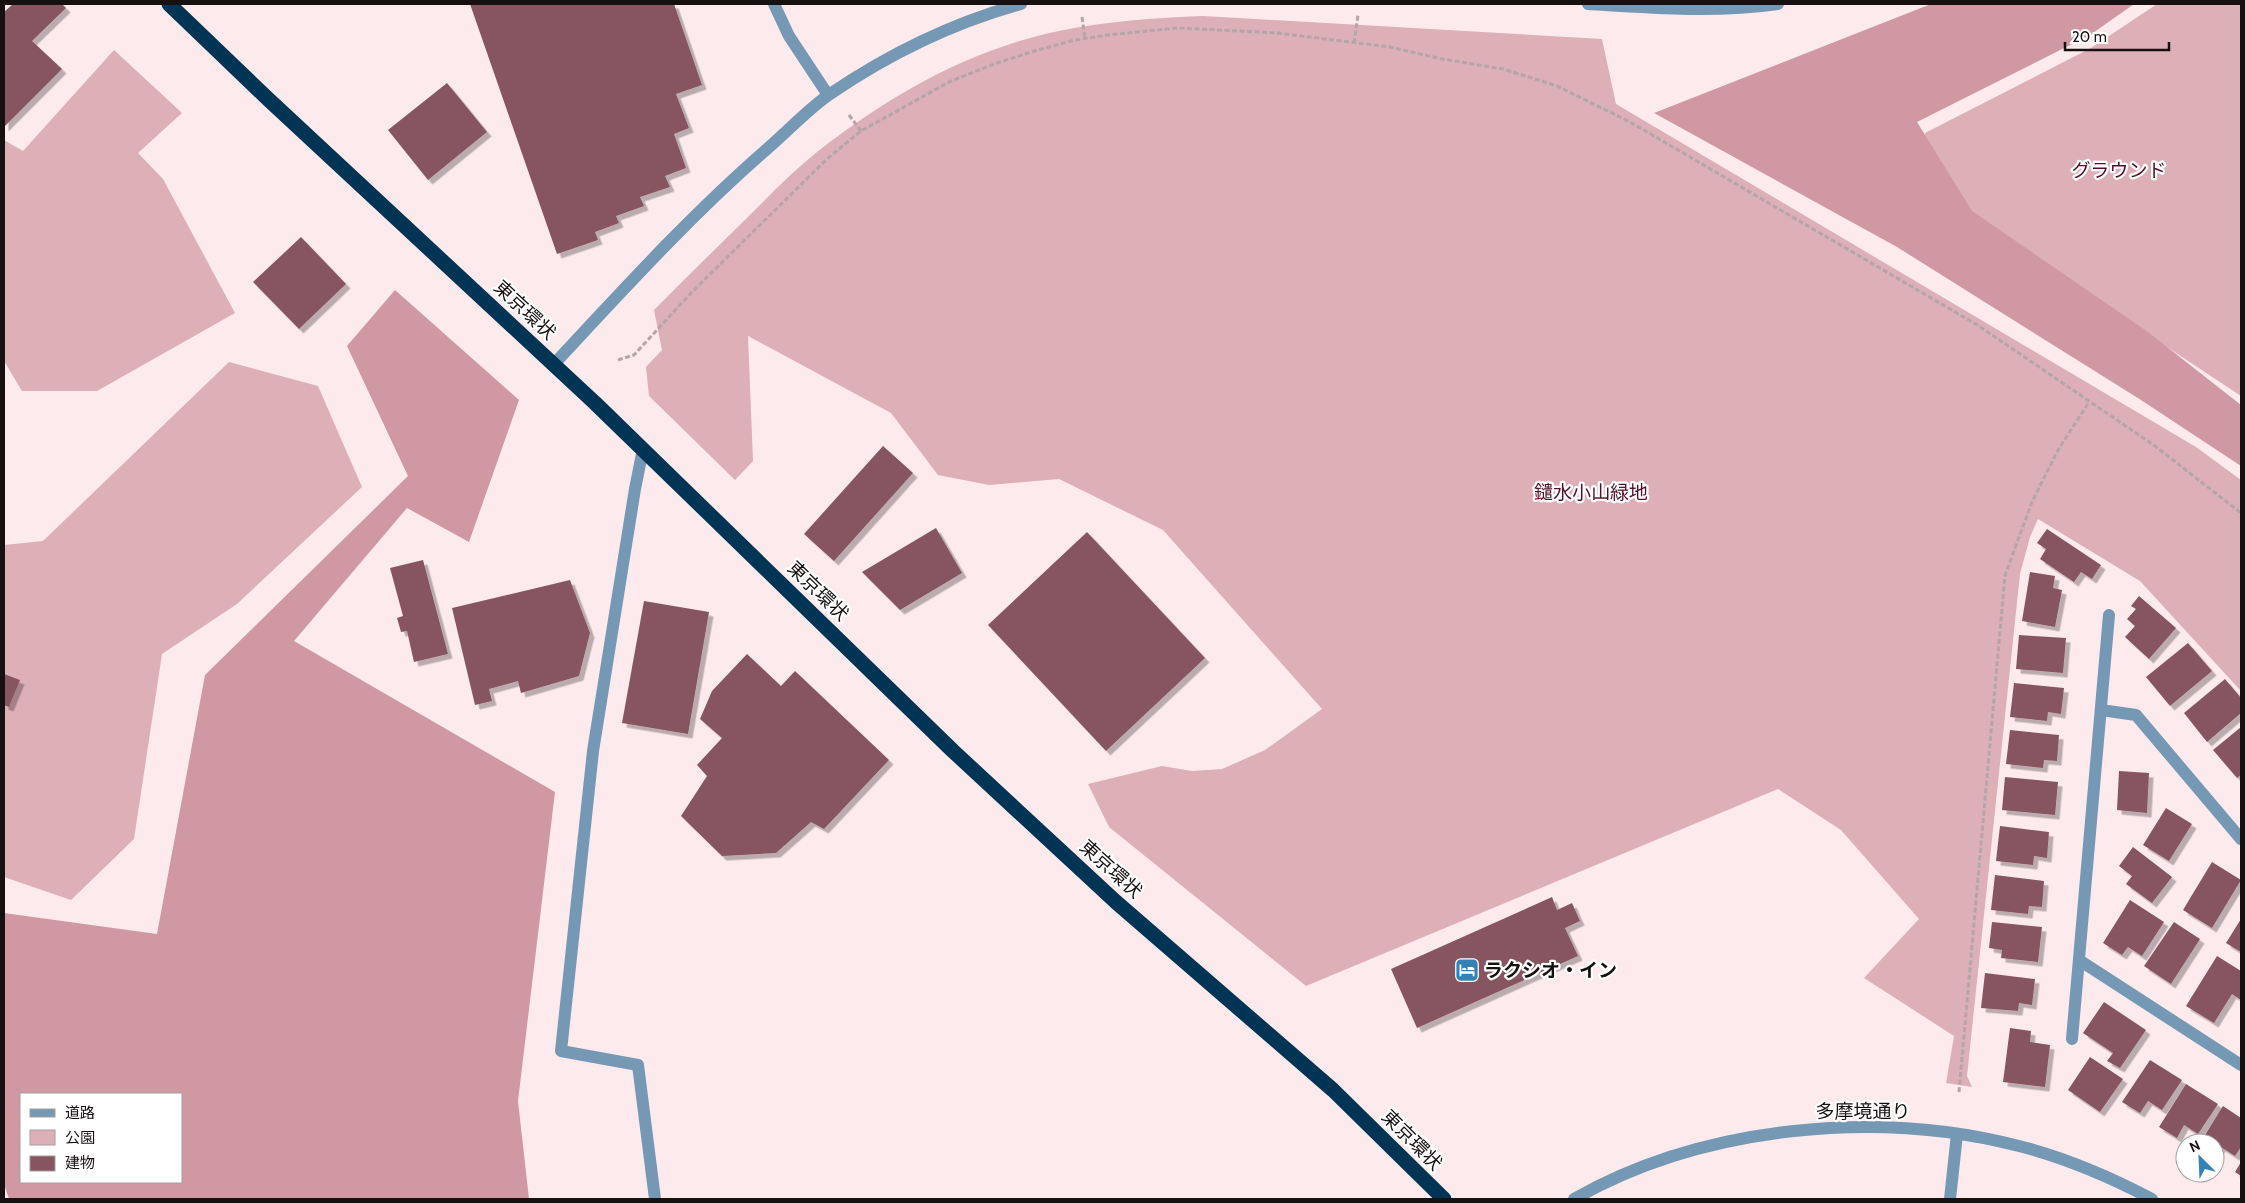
<svg xmlns="http://www.w3.org/2000/svg" width="2245" height="1203" font-family="Cabin,'Noto Sans JP',sans-serif">
<style>
.green{fill:#ddafb7}
.forest{fill:#cf98a3;fill-rule:evenodd}
.building{fill:#87555f;filter:url(#shadow)}
.lines{fill:none;stroke-linecap:round;stroke-linejoin:round}
.path{stroke:#b4a5a7;stroke-width:3;stroke-dasharray:5 2.5;stroke-linecap:butt}
.minor{stroke:#7598b4;stroke-width:12}
.highway{stroke:#003454;stroke-width:15}
.labels{text-anchor:middle;dominant-baseline:central;stroke-width:4.5;stroke-linejoin:round;paint-order:stroke}
.park-label{font-size:19px;fill:#531126;stroke:#fff}
.street-label{font-size:19px;fill:#171011;stroke:#fff}
.poi-label{font-size:19px;font-weight:bold;fill:#171011;stroke:#fff;text-anchor:start}
</style>
<defs>
<filter id="shadow"><feDropShadow dx="4.5" dy="4.5" stdDeviation="0" flood-color="#0004"/></filter>
</defs>
<rect width="100%" height="100%" fill="#fdeaed"/>
<!-- green -->
<g class="green">
<path d="M 2157,4 L 2241,4 L 2241,396 L 1931,191 L 1925,133 L 2091,48 Z"/>
<path d="M 1203,16 L 1602,39 L 1616,104 L 2196,447 L 2241,480 L 2241,691 L 2140,581 L 2038,519 L 2030,537 L 2020,574 L 1967,1076 L 1972,1087 L 1946,1083 L 1954,1036 L 1864,978 L 1919,919 L 1841,830 L 1778,789 L 1306,986 L 1109,827 L 1088,784 L 1162,766 L 1192,771 L 1222,769 L 1265,750 L 1322,709 L 1163,530 L 1059,479 L 989,485 L 938,475 L 891,413 L 748,336 L 753,461 L 735,480 L 649,396 L 646,367 L 662,350 L 654,310 C 684,280 715,249 746,219 C 769,196 792,172 817,152 C 888,96 970,49 1059,31 C 1107,21 1154,18 1203,16 Z"/>
<path d="M 114,50 L 182,113 L 138,153 L 163,179 L 235,313 L 97,391 L 22,391 L 4,361 L 4,140 L 23,151 Z"/>
<path d="M 229,362 L 318,386 L 362,487 L 237,604 L 162,654 L 134,839 L 71,900 L 4,877 L 4,545 L 43,541 Z"/>
</g>
<!-- forest -->
<g class="forest">
<path d="M 1931,4 L 2134,4 L 2090,35 L 1917,122 L 1972,211 L 2148,332 L 2241,405 L 2241,466 L 2141,400 L 1897,247 L 1654,113 Z"/>
<path d="M 395,290 L 519,400 L 469,542 L 407,508 L 294,641 L 555,792 L 518,1101 L 529,1199 L 9,1199 L 4,1184 L 4,913 L 157,934 L 205,675 L 408,476 L 347,346 ZM 21,1094 L 181,1094 L 181,1182 L 21,1182 Z"/>
</g>
<!-- building -->
<g class="building">
<path d="M 13,4 L 62,4 L 66,8 L 32,41 L 62,69 L 4,127 L 4,12 Z"/>
<path d="M 470,4 L 674,4 L 702,85 L 676,94 L 689,128 L 674,134 L 686,168 L 665,176 L 670,187 L 640,197 L 644,206 L 616,216 L 619,223 L 595,232 L 598,240 L 557,254 Z"/>
<path d="M 447,83 L 487,132 L 428,180 L 388,130 Z"/>
<path d="M 301,237 L 346,284 L 299,329 L 253,282 Z"/>
<path d="M 883,446 L 913,473 L 834,561 L 804,534 Z"/>
<path d="M 936,528 L 962,573 L 900,610 L 862,572 Z"/>
<path d="M 2047,529 L 2101,565 L 2092,579 L 2081,572 L 2074,582 L 2040,559 L 2046,549 L 2037,543 Z"/>
<path d="M 1087,532 L 1205,658 L 1106,751 L 988,625 Z"/>
<path d="M 423,560 L 448,654 L 414,662 L 407,631 L 401,632 L 397,618 L 403,616 L 390,568 Z"/>
<path d="M 2030,572 L 2055,576 L 2053,588 L 2062,590 L 2055,627 L 2022,621 Z"/>
<path d="M 570,580 L 590,633 L 579,676 L 521,693 L 518,681 L 489,689 L 492,701 L 475,705 L 452,608 Z"/>
<path d="M 2139,596 L 2176,628 L 2149,659 L 2125,637 L 2135,626 L 2127,619 L 2136,609 L 2131,606 Z"/>
<path d="M 644,601 L 709,612 L 688,734 L 622,723 Z"/>
<path d="M 2019,635 L 2066,638 L 2063,673 L 2016,669 Z"/>
<path d="M 2188,643 L 2212,671 L 2170,706 L 2146,677 Z"/>
<path d="M 747,654 L 781,686 L 795,671 L 889,760 L 824,829 L 811,822 L 776,853 L 722,856 L 681,816 L 707,776 L 697,765 L 722,738 L 700,719 L 712,691 Z"/>
<path d="M 4,674 L 20,680 L 9,707 L 4,705 Z"/>
<path d="M 2225,679 L 2241,698 L 2241,713 L 2207,742 L 2184,713 Z"/>
<path d="M 2014,683 L 2064,688 L 2061,714 L 2048,712 L 2047,721 L 2010,717 Z"/>
<path d="M 2241,727 L 2241,775 L 2237,778 L 2213,750 Z"/>
<path d="M 2010,730 L 2059,735 L 2057,761 L 2044,760 L 2043,768 L 2006,764 Z"/>
<path d="M 2119,771 L 2149,773 L 2147,813 L 2117,810 Z"/>
<path d="M 2005,777 L 2058,782 L 2055,815 L 2002,810 Z"/>
<path d="M 2166,808 L 2192,824 L 2169,861 L 2143,845 Z"/>
<path d="M 2000,826 L 2049,832 L 2047,858 L 2034,856 L 2033,865 L 1996,861 Z"/>
<path d="M 2133,847 L 2172,877 L 2152,903 L 2126,884 L 2132,876 L 2119,866 Z"/>
<path d="M 2212,862 L 2241,880 L 2212,928 L 2183,910 Z"/>
<path d="M 1995,875 L 2044,881 L 2042,907 L 2029,906 L 2028,914 L 1991,910 Z"/>
<path d="M 1552,897 L 1557,910 L 1572,903 L 1580,921 L 1565,928 L 1578,956 L 1417,1028 L 1391,969 Z"/>
<path d="M 2130,900 L 2164,922 L 2142,956 L 2128,947 L 2122,955 L 2103,943 Z"/>
<path d="M 2241,919 L 2241,952 L 2226,943 Z"/>
<path d="M 1992,922 L 2042,927 L 2038,962 L 2001,958 L 2002,950 L 1989,948 Z"/>
<path d="M 2174,922 L 2200,939 L 2171,984 L 2144,966 Z"/>
<path d="M 2217,956 L 2241,971 L 2241,1000 L 2232,994 L 2214,1023 L 2186,1006 Z"/>
<path d="M 1985,973 L 2035,979 L 2032,1005 L 2019,1003 L 2018,1011 L 1981,1008 Z"/>
<path d="M 2104,1002 L 2146,1030 L 2120,1068 L 2107,1061 L 2113,1053 L 2083,1033 Z"/>
<path d="M 2010,1028 L 2031,1031 L 2030,1042 L 2050,1045 L 2045,1087 L 2003,1082 Z"/>
<path d="M 2090,1057 L 2123,1079 L 2100,1112 L 2068,1090 Z"/>
<path d="M 2150,1060 L 2182,1080 L 2162,1110 L 2148,1101 L 2140,1113 L 2122,1102 Z"/>
<path d="M 2186,1084 L 2218,1104 L 2198,1134 L 2184,1125 L 2177,1138 L 2159,1127 Z"/>
<path d="M 2223,1106 L 2241,1118 L 2241,1147 L 2235,1156 L 2221,1147 L 2215,1157 L 2215,1143 L 2200,1143 Z"/>
<path d="M 2241,1162 L 2241,1176 L 2235,1172 Z"/>
</g>
<g class="lines">
<!-- path -->
<g class="path">
<path d="M 1082,17 L 1085,39"/>
<path d="M 1354,43 L 1358,15"/>
<path d="M 849,115 L 861,131"/>
<path d="M 618,360 L 634,355 L 691,293 L 828,158 L 861,131 L 951,81 L 994,64 L 1034,51 L 1075,40 L 1108,35 L 1178,28 L 1277,33 L 1390,47 L 1442,59 L 1503,69 L 1557,86 L 1630,122 L 1979,326 L 2155,446 L 2241,513"/>
<path d="M 1959,1092 L 2005,575 L 2032,502 L 2058,450 L 2089,402"/>
</g>
<!-- minor -->
<g class="minor">
<path d="M 774,4 L 789,36 L 828,95"/>
<path d="M 1588,4 C 1652,8 1715,13 1778,4"/>
<path d="M 554,364 C 623,290 691,215 767,149 C 788,131 808,109 830,94 C 889,54 952,23 1021,4"/>
<path d="M 643,449 L 635,489 L 593,751 L 561,1051 L 638,1065 L 655,1199"/>
<path d="M 2101,710 L 2136,715 L 2241,839"/>
<path d="M 2079,960 L 2241,1065"/>
<path d="M 2072,1039 L 2109,615"/>
<path d="M 1574,1199 C 1702,1126 1877,1109 2019,1146 C 2066,1158 2110,1177 2152,1199"/>
<path d="M 1950,1199 L 1957,1134"/>
</g>
<!-- highway -->
<path class="highway" d="M 169,4 L 268,99 L 595,403 L 953,751 L 1116,902 L 1333,1090 L 1444,1199"/>
</g>
<!-- icons -->
<defs>
<g id="hotel-square" transform="scale(1.25)"><rect x="-9" y="-9" width="18" height="18" rx="4" fill="#3681b4" stroke="#fff"/><path d="M-6-4.5h1.5V1H6V5H4.5V3h-9V5H-6ZM-4 0a1.8 1.8 0 1 1 3.6 0ZM.5 0V-2.5h3Q6-2.5 6 0Z" fill="#fff"/></g>
</defs>
<g fill-rule="evenodd">
<use href="#hotel-square" x="1467" y="970"/>
</g>
<g class="labels">
<!-- park labels -->
<g class="park-label">
<text x="2119" y="170">グラウンド</text>
<text x="1591" y="492">鑓水小山緑地</text>
</g>
<!-- street labels -->
<g class="street-label">
<text transform="translate(525 310) rotate(43)">東京環状</text>
<text transform="translate(818 591) rotate(44)">東京環状</text>
<text transform="translate(1111 869) rotate(42)">東京環状</text>
<text x="1863" y="1111">多摩境通り</text>
<text transform="translate(1412 1140) rotate(45)">東京環状</text>
</g>
<!-- poi labels -->
<g class="poi-label">
<text x="1484" y="970">ラクシオ・イン</text>
</g>
</g>
<!-- border -->
<rect width="2245" height="1203" fill="none" stroke="#171011" stroke-width="10"/>
<!-- legend -->
<rect x="20" y="1093" width="162" height="90" fill="#ffffff" stroke="#a29fa0"/>
<rect x="30" y="1109" width="25" height="8" fill="#7598b4" stroke="#a29fa0"/>
<text x="65" y="1118" font-size="15" fill="#171011">道路</text>
<rect x="30" y="1130" width="25" height="15" fill="#ddafb7" stroke="#a29fa0"/>
<text x="65" y="1143" font-size="15" fill="#171011">公園</text>
<rect x="30" y="1156" width="25" height="15" fill="#87555f" stroke="#a29fa0"/>
<text x="65" y="1168" font-size="15" fill="#171011">建物</text>
<!-- north arrow -->
<g transform="translate(2200 1158) rotate(336)"><circle r="24" fill="#ffffff" stroke="#a29fa0"/>
<path d="M0-4L9 19L0 12L-9 19Z" fill="#3681b4"/>
<text y="-8" font-size="14" font-weight="bold" text-anchor="middle" fill="#171011">N</text>
</g>
<!-- scale -->
<path d="M2065 42v8h104v-8" fill="none" stroke="#171011" stroke-width="2.5"/>
<text x="2072" y="42" font-size="15" fill="#171011" stroke="#ffffff" stroke-width="4" paint-order="stroke">20 m</text>
</svg>
